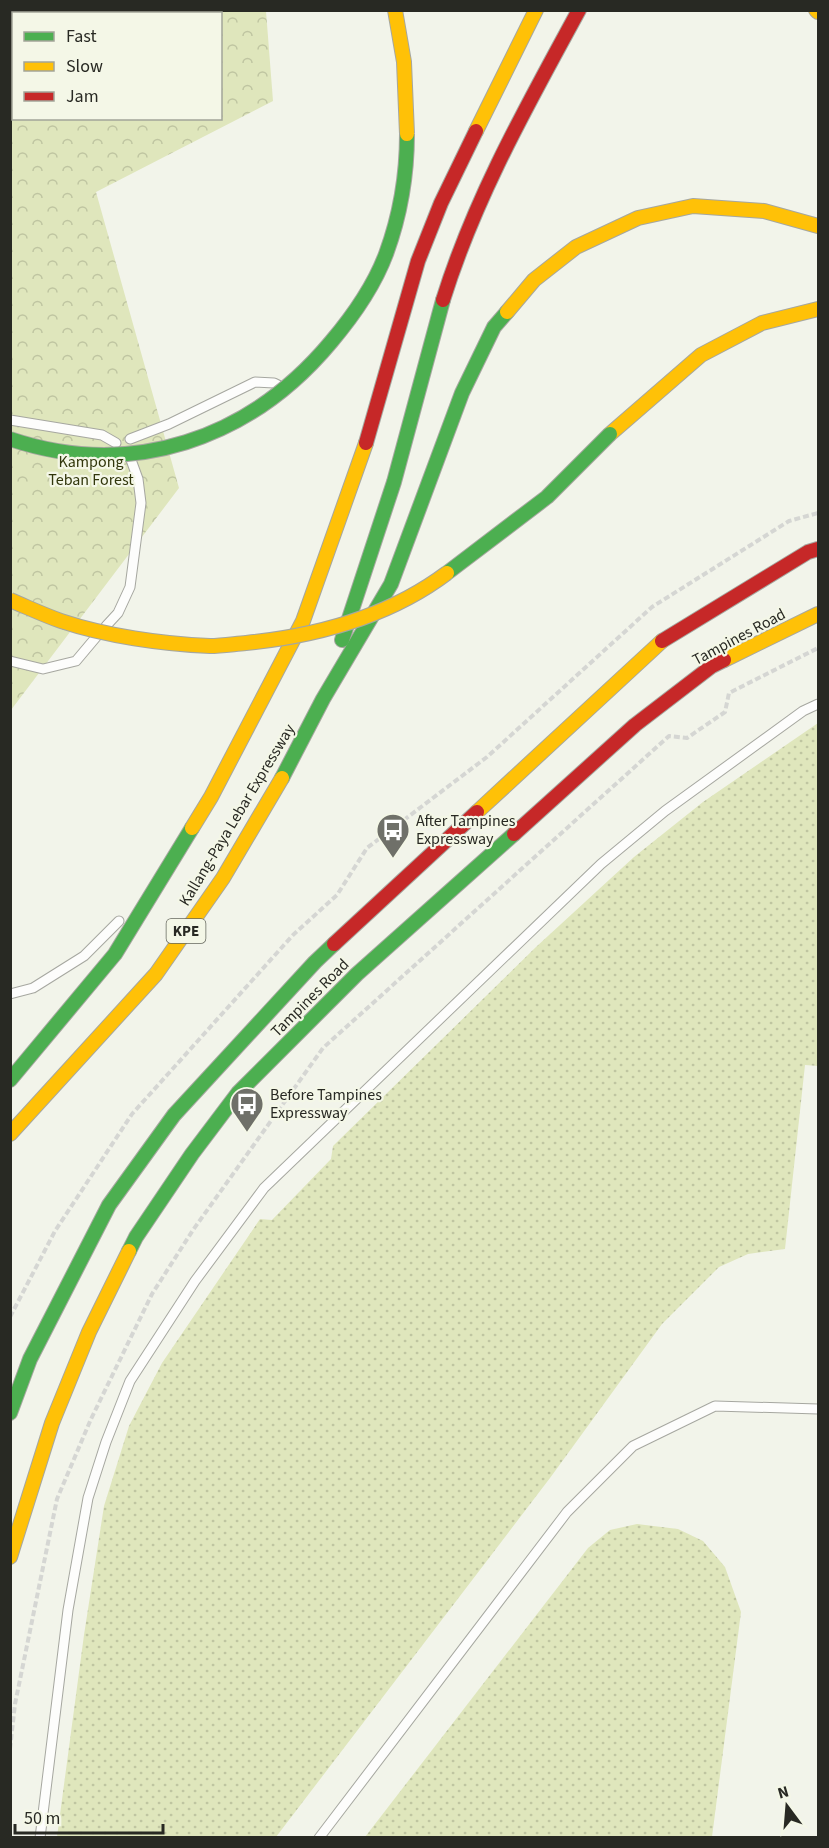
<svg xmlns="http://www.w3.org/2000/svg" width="829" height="1848" font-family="'Source Sans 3',sans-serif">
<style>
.green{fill:url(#green-dots)}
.forest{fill:url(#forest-crowns);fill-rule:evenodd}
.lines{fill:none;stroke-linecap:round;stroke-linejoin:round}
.lane-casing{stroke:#a6a7a0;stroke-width:11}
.fast-casing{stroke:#a6a7a0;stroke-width:16}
.slow-casing{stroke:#a6a7a0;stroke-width:16}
.jam-casing{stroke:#a6a7a0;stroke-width:16}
.path{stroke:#d5d6d3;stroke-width:4;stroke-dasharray:6 3;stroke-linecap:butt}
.lane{stroke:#fdfdfc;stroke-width:9}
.fast{stroke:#4caf50;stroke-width:14}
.slow{stroke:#ffc107;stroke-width:14}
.jam{stroke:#c62828;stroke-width:14}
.fast-bridge-casing{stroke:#a6a7a0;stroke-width:16;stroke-linecap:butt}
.slow-bridge-casing{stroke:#a6a7a0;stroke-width:16;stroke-linecap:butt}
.fast-bridge{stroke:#4caf50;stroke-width:14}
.slow-bridge{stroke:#ffc107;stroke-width:14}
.labels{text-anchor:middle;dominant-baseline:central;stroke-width:4.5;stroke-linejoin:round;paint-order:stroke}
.shield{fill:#f4f7e7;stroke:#65675e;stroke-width:1.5}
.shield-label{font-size:15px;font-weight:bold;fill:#282923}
.park-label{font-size:16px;fill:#32370c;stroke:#f4f7e7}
.street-label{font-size:16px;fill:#282923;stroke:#f4f7e7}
.poi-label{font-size:16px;fill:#282923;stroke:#f4f7e7;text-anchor:start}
</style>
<defs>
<pattern id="green-dots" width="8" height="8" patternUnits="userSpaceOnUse" patternTransform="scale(1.5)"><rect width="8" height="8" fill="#dfe6bc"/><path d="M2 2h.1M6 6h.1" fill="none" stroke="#bfc5a1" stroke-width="1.8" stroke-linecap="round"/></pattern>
<pattern id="forest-crowns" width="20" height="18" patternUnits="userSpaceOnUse" patternTransform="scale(1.5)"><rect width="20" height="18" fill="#dfe6bc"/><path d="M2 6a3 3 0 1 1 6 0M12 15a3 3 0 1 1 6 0" fill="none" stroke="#bfc5a1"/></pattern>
</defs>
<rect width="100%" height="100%" fill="#f2f4ea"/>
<!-- green -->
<g class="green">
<path d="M 818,723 L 818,1066 L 805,1065 L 785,1249 L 748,1254 L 719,1267 L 662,1324 L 550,1478 L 276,1837 L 57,1837 L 84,1635 L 104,1506 L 129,1426 L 162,1363 L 260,1219 L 272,1220 L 331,1159 L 333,1146 L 536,947 L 634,857 L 703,802 Z"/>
<path d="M 637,1524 L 678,1529 L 703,1541 L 725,1567 L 741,1612 L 712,1837 L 365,1837 L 588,1548 L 610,1530 Z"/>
</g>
<!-- forest -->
<path class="forest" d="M 11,11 L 266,11 L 273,101 L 96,192 L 179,488 L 11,710 ZM 14,14 L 220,14 L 220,118 L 14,118 Z"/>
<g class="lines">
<!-- lane casing -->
<g class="lane-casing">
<g id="lane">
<path d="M 10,420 L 102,435 L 116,443"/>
<path d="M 130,439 L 169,424 L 255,382 L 274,383 L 278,385"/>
<path d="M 106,626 L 118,613 L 130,587 L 141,503 L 138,479 L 130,457"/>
<path d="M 10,661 L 43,669 L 76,661 L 97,636"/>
<path d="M 10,994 L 33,988 L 84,956 L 119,921"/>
<path d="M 40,1838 L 68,1610 L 88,1498 L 106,1442 L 130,1381 L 195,1281 L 264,1188 L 601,864 L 665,811 L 803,711 L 818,704"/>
<path d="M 319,1838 L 567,1512 L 633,1446 L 715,1406 L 818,1409"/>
</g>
</g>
<!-- fast casing -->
<g class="fast-casing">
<g id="fast">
<path d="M 342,640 L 394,482 L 443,300"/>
<path d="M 282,778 L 323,699 L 391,584 L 462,393 L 494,327 L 507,312"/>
<path d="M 10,1080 L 115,954 L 192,828"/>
<path d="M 129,1251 L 136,1237 L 192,1154 L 238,1093 L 357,974 L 514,834"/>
<path d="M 10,1413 L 30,1359 L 109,1205 L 174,1115 L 315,962 L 334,944"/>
</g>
</g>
<!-- slow casing -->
<g class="slow-casing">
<g id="slow">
<path d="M 816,10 L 818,12"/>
<path d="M 476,131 L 536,10"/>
<path d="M 507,312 L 534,280 L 576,247 L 638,218 L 693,206 L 764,211 L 818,226"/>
<path d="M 610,434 L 701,355 L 762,323 L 818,309"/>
<path d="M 724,660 L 818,614"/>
<path d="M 477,812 L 662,641"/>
<path d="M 192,828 L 211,797 L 303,621 L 366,443"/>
<path d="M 10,1134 L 156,974 L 223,878 L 282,778"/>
<path d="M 10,1557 L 52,1423 L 89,1332 L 129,1251"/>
</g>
</g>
<!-- jam casing -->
<g class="jam-casing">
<g id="jam">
<path d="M 443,300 C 475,197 528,104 579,10"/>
<path d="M 366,443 L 418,261 L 441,203 L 476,131"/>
<path d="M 662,641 L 808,552 L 818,549"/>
<path d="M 514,834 L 635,725 L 712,666 L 724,660"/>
<path d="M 334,944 L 477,812"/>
</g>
</g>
<!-- path -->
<g class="path">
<path d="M 10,1317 L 55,1231 L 132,1114 L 293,935 L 337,895 L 367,848 L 487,757 L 652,607 L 789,521 L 818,513"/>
<path d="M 10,1749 L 15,1704 L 57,1499 L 91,1419 L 152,1294 L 193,1230 L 323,1048 L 669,736 L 687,738 L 725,712 L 729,693 L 818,648"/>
</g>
<!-- lane -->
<use href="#lane" class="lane"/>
<!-- fast -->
<use href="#fast" class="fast"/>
<!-- slow -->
<use href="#slow" class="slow"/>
<!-- jam -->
<use href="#jam" class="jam"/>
<!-- fast-bridge casing -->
<g class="fast-bridge-casing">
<g id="fast-bridge">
<path d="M 10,439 C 132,480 250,439 331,342 C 353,316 374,286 386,254 C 400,216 407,174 407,134"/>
<path d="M 447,573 L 547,497 L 610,434"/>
</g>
</g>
<!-- slow-bridge casing -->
<g class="slow-bridge-casing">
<g id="slow-bridge">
<path d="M 395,10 L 404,62 L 407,134"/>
<path d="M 10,600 C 27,607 44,615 61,621 C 106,636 162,644 210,646 C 221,646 234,644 246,643 C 316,636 390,616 447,573"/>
</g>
</g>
<!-- fast-bridge -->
<use href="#fast-bridge" class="fast-bridge"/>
<!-- slow-bridge -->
<use href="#slow-bridge" class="slow-bridge"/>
</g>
<!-- icons -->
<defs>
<g id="bus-pin" transform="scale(1.725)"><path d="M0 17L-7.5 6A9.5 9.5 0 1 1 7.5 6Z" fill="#6f7069" stroke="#f4f7e7"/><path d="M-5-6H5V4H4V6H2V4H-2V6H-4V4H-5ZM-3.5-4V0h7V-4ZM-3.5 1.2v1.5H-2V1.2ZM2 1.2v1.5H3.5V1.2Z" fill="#fff"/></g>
</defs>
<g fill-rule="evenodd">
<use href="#bus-pin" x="393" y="830"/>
<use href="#bus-pin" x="247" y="1104"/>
</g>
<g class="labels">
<!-- shield labels -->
<rect class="shield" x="166.5" y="919" width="39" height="24" rx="4.5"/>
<g class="shield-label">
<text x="186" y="931">KPE</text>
</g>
<!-- park labels -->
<g class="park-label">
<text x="91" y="462">Kampong<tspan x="91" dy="18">Teban Forest</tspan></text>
</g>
<!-- street labels -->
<g class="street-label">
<text transform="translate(739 637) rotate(-28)">Tampines Road</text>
<text transform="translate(237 815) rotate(-59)">Kallang-Paya Lebar Expressway</text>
<text transform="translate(310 998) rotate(-45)">Tampines Road</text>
</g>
<!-- poi labels -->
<g class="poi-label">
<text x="416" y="821">After Tampines<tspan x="416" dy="18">Expressway</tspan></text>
<text x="270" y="1095">Before Tampines<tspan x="270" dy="18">Expressway</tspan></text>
</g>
</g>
<!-- border -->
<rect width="829" height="1848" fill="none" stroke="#282923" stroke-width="24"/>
<!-- legend -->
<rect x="12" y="12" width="210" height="108" fill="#f4f7e7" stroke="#a2a599" stroke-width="1.5"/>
<rect x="24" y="32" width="30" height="9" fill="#4caf50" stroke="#a2a599" stroke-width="1.5"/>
<text x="66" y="42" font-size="18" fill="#282923">Fast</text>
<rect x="24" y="62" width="30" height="9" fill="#ffc107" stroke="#a2a599" stroke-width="1.5"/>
<text x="66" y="72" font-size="18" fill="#282923">Slow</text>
<rect x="24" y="92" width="30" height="9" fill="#c62828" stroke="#a2a599" stroke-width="1.5"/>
<text x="66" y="102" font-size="18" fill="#282923">Jam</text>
<!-- north arrow -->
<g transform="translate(787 1806) rotate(344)" stroke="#f4f7e7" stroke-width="4.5" paint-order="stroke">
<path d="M0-4.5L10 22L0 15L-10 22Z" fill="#282923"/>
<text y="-9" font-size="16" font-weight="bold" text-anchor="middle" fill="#282923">N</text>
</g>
<!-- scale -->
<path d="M15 1824v9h148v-9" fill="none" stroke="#282923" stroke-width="3"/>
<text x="24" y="1824" font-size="18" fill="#282923" stroke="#f4f7e7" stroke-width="4.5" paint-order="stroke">50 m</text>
</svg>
